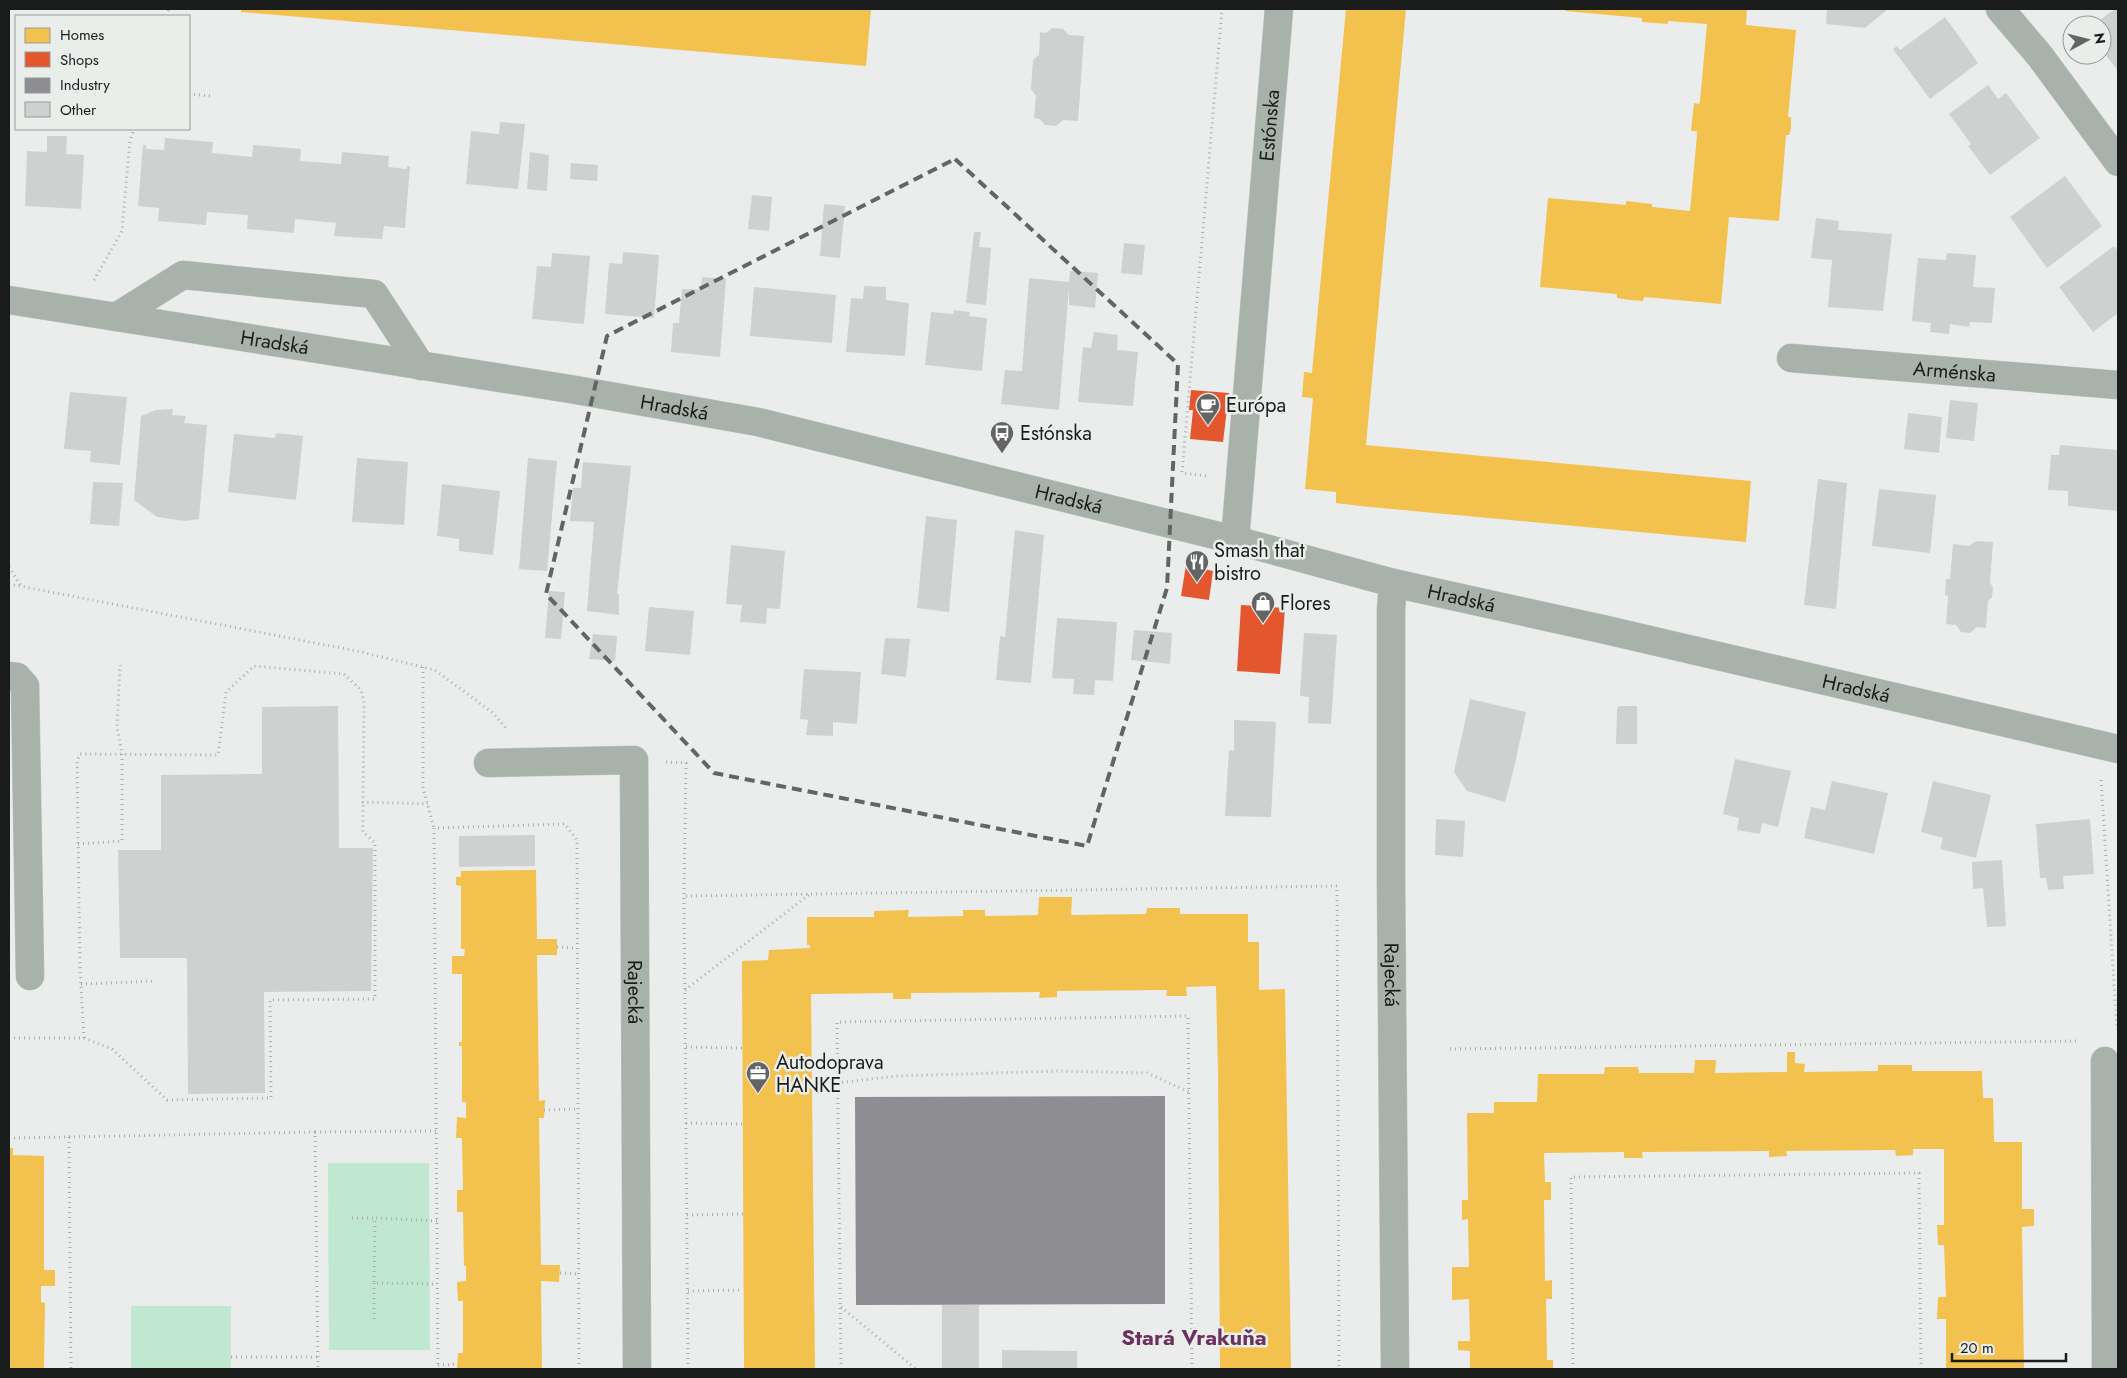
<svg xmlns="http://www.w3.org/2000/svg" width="2127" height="1378" font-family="Jost,sans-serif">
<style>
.green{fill:#c0e8d0}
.homes{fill:#f2c14e}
.shops{fill:#e4572e}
.industry{fill:#8d8d92}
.building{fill:#cfd1d0}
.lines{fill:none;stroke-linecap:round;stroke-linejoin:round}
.minor-casing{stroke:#c5c7c6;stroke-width:29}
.path{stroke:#a7aeab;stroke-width:3;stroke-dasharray:1 4;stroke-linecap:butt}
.minor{stroke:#a8b2ab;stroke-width:28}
.marked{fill:none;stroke:#636564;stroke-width:4;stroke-dasharray:10 6;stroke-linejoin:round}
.labels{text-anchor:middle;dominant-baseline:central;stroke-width:5;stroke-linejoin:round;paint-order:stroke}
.street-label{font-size:20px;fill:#1a1c1b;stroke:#eaeeeb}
.poi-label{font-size:20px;fill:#1a1c1b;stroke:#eaeeeb;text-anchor:start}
.quarter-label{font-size:22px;font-weight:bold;fill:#6c325d;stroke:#eaeeeb}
</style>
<rect width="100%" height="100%" fill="#ebedec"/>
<!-- green -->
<g class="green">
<path d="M 328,1163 L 429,1163 L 430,1350 L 329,1350 Z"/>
<rect x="131" y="1306" width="100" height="63"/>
</g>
<!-- homes -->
<g class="homes">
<path d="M 241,9 L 871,9 L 866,66 L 241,12 Z"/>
<path d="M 1346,9 L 1406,9 L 1366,445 L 1751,481 L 1746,542 L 1360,506 L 1336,503 L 1336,492 L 1305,489 L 1313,398 L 1302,397 L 1304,372 L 1312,373 Z"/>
<path d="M 1565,9 L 1747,9 L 1746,25 L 1796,30 L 1788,117 L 1791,117 L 1791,128 L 1789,135 L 1786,135 L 1779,221 L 1729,217 L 1721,304 L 1644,297 L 1643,301 L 1630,300 L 1617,298 L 1617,294 L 1540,287 L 1548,198 L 1626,205 L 1626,201 L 1652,204 L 1652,207 L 1690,211 L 1697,135 L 1697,131 L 1691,131 L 1694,103 L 1699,104 L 1700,101 L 1707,24 L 1668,21 L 1668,24 L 1642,22 L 1642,18 L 1565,11 Z"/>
<path d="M 536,870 L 537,939 L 557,939 L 557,955 L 537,955 L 539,1101 L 545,1100 L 544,1118 L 539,1118 L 541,1265 L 560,1265 L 559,1282 L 541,1281 L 542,1369 L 457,1369 L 458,1353 L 463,1353 L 463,1301 L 458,1301 L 457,1282 L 466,1281 L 466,1266 L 464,1266 L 463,1212 L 457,1212 L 457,1190 L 463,1190 L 462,1138 L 456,1138 L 457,1117 L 466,1118 L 466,1102 L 462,1102 L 462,1046 L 459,1046 L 459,1042 L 462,1042 L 462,974 L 452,974 L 452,956 L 464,956 L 465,949 L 461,949 L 461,886 L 456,885 L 456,877 L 461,877 L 461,871 Z"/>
<path d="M 1039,897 L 1072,897 L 1071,915 L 1146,914 L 1147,908 L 1180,908 L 1180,914 L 1248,914 L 1248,942 L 1259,942 L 1259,990 L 1285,989 L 1291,1369 L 1220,1369 L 1218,1070 L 1216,986 L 1186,987 L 1187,996 L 1166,996 L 1167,990 L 1057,991 L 1057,997 L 1039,998 L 1040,992 L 911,993 L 911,999 L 893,999 L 893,993 L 811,994 L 815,1369 L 744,1369 L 742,961 L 768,960 L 769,950 L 810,948 L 810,945 L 807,945 L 807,917 L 874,917 L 874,911 L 909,910 L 908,917 L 963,916 L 963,910 L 985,910 L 985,916 L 1038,915 Z"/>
<path d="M 1787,1052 L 1795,1052 L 1795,1063 L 1805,1064 L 1804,1072 L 1878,1071 L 1878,1065 L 1912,1065 L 1912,1071 L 1982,1071 L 1983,1098 L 1993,1098 L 1994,1142 L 2022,1142 L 2022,1209 L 2034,1209 L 2034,1226 L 2022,1227 L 2024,1369 L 1946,1369 L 1946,1319 L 1937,1319 L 1938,1297 L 1946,1297 L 1944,1245 L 1938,1245 L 1937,1225 L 1944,1225 L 1944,1149 L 1913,1149 L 1913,1155 L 1896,1156 L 1895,1150 L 1786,1151 L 1787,1156 L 1769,1157 L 1769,1151 L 1642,1152 L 1643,1158 L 1624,1158 L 1624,1152 L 1544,1153 L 1545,1182 L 1551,1182 L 1551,1200 L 1544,1200 L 1545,1281 L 1552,1280 L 1552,1299 L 1546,1299 L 1547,1360 L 1553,1360 L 1553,1369 L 1470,1369 L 1470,1351 L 1458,1350 L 1458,1341 L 1470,1341 L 1469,1299 L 1452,1300 L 1452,1267 L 1469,1267 L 1468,1219 L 1462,1220 L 1462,1200 L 1468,1200 L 1467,1113 L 1494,1113 L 1494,1102 L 1537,1102 L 1538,1074 L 1604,1074 L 1605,1067 L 1638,1067 L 1639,1073 L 1694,1073 L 1695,1060 L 1716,1060 L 1715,1073 L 1787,1072 Z"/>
<path d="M 9,1148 L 13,1148 L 13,1155 L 44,1156 L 44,1270 L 55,1270 L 55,1286 L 41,1286 L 41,1302 L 45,1303 L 44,1369 L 9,1369 Z"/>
</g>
<!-- shops -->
<g class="shops">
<path d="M 1191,390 L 1229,393 L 1223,442 L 1190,439 L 1193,410 L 1189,410 Z"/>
<path d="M 1186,565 L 1213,571 L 1209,600 L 1181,596 Z"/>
<path d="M 1241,605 L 1285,608 L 1280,674 L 1237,671 Z"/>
</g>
<!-- industry -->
<path class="industry" d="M 1165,1096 L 1165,1304 L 856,1305 L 855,1097 Z"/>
<!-- building -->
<g class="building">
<path d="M 1827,9 L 1888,9 L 1865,28 L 1826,24 Z"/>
<path d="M 2115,9 L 2118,9 L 2118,71 L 2102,50 L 2102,25 L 2093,25 Z"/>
<path d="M 1945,17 L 1978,63 L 1930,99 L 1893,49 L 1897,46 L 1900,50 Z"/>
<path d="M 1052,28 L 1063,29 L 1069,35 L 1084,36 L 1078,121 L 1063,120 L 1056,126 L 1045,125 L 1040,119 L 1034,118 L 1036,96 L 1031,89 L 1033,60 L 1039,55 L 1040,32 L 1046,33 Z"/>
<path d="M 1988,85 L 1998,99 L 2006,93 L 2040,138 L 1990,175 L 1968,146 L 1971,144 L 1949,114 Z"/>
<path d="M 500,122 L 525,124 L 518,189 L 466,184 L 471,131 L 499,134 Z"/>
<path d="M 47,136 L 67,136 L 66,154 L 84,155 L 81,209 L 25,206 L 27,151 L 47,152 Z"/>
<path d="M 165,138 L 213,142 L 212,153 L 252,157 L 253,145 L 301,149 L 300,161 L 341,164 L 342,152 L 389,156 L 388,167 L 407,169 L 407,166 L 410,166 L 405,228 L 384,226 L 382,239 L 334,236 L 336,223 L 316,221 L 295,219 L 294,233 L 247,229 L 248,215 L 207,212 L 206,225 L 158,221 L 159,208 L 138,206 L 143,145 L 146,145 L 146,149 L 164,150 Z"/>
<path d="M 530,152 L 549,155 L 547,191 L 527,189 Z"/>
<path d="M 571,163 L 598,165 L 597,181 L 570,179 Z"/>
<path d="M 2065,176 L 2102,226 L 2047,268 L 2010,217 Z"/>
<path d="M 752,195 L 772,197 L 769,231 L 748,229 Z"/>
<path d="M 824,204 L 845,206 L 840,258 L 820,256 Z"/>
<path d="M 1816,218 L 1839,221 L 1838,230 L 1892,234 L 1883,311 L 1828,307 L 1832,260 L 1811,258 Z"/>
<path d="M 974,232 L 981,232 L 979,247 L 991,248 L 986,305 L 966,303 Z"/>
<path d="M 1124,243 L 1145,245 L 1142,275 L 1121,273 Z"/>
<path d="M 2114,246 L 2118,251 L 2118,313 L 2093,332 L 2059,287 Z"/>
<path d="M 623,252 L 659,255 L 654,318 L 605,314 L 609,263 L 622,264 Z"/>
<path d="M 552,253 L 590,256 L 584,324 L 532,319 L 537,266 L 551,267 Z"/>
<path d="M 1947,253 L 1976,255 L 1973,287 L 1995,288 L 1992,323 L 1970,322 L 1969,327 L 1950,324 L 1949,334 L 1930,332 L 1931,323 L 1912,321 L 1918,258 L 1946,260 Z"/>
<path d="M 1070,271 L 1098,273 L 1095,308 L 1069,305 L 1069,287 L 1059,410 L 1001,404 L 1005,370 L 1022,371 L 1029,278 L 1069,282 Z"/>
<path d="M 702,277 L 726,279 L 720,357 L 671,352 L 673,323 L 679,323 L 682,289 L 713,290 L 701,289 Z"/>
<path d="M 864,286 L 886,287 L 886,300 L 909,303 L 905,356 L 846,352 L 851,298 L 863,299 Z"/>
<path d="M 754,287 L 836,295 L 832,343 L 750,336 Z"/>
<path d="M 953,310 L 970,312 L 969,316 L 987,318 L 982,371 L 925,365 L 931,312 L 954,314 Z"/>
<path d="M 1094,332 L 1118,335 L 1117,350 L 1138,352 L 1133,406 L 1078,402 L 1083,347 L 1091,348 Z"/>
<path d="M 70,392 L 127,397 L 120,465 L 90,462 L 91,451 L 64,449 Z"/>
<path d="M 1950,400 L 1978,403 L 1974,441 L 1946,438 Z"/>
<path d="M 173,409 L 172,415 L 186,416 L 184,423 L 207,425 L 199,519 L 185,521 L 157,517 L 134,500 L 141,416 L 156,410 Z"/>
<path d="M 1908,413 L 1942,417 L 1939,453 L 1904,449 Z"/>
<path d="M 276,433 L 303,436 L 296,500 L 228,492 L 234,434 L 275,438 Z"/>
<path d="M 2060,445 L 2118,450 L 2118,511 L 2068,506 L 2068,491 L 2048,490 L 2051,455 L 2059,455 Z"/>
<path d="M 357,458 L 408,462 L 404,525 L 352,522 Z"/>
<path d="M 528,458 L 557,461 L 547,571 L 519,569 Z"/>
<path d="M 583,462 L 631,466 L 617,594 L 619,594 L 619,615 L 587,611 L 594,522 L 570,521 L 573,488 L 581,488 Z"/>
<path d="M 1818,479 L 1847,483 L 1836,609 L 1804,605 Z"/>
<path d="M 93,482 L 123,483 L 119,526 L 90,524 Z"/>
<path d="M 442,484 L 500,491 L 493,555 L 459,551 L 459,539 L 437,536 Z"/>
<path d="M 1879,489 L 1936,495 L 1930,553 L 1872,546 Z"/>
<path d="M 926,516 L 957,520 L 949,612 L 917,608 Z"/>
<path d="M 1015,530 L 1044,535 L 1031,683 L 996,680 L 1000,636 L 1005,637 Z"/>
<path d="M 1976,541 L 1993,542 L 1990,583 L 1993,587 L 1992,597 L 1988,601 L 1986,628 L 1977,627 L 1970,633 L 1961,632 L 1956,625 L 1946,624 L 1948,598 L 1948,596 L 1945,595 L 1946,579 L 1950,579 L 1953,544 L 1969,546 Z"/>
<path d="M 731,545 L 785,551 L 780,609 L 767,608 L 766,624 L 740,622 L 742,605 L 726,604 Z"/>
<path d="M 549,591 L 565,592 L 561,639 L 545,638 Z"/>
<path d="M 649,607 L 694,611 L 690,655 L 645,651 Z"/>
<path d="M 1057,618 L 1117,622 L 1113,681 L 1095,680 L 1094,695 L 1073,694 L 1074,679 L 1052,678 Z"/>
<path d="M 1134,630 L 1172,633 L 1170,664 L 1131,660 Z"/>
<path d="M 1304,633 L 1337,635 L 1331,724 L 1308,723 L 1309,697 L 1300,696 Z"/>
<path d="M 593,634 L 617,636 L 615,661 L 589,659 Z"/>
<path d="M 885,638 L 910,639 L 906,677 L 881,674 Z"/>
<path d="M 804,669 L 861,672 L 857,724 L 833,722 L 833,736 L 806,735 L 808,720 L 800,719 Z"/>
<path d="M 1470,699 L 1526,712 L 1514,768 L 1505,802 L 1467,791 L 1454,772 Z"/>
<path d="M 338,706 L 339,848 L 373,848 L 371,991 L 264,992 L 265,1093 L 188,1094 L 187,958 L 120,958 L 118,850 L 161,850 L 161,775 L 262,774 L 262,707 Z"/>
<path d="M 1619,706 L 1637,706 L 1637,744 L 1616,744 L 1617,709 Z"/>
<path d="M 1234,720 L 1276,722 L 1271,817 L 1225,816 L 1229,750 L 1234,751 Z"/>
<path d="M 1735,759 L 1791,771 L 1778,827 L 1762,823 L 1760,834 L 1737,830 L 1739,818 L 1723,814 Z"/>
<path d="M 1832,781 L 1888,793 L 1874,854 L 1804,838 L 1811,807 L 1825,810 Z"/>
<path d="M 1933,781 L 1991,795 L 1976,858 L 1940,849 L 1943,838 L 1921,832 Z"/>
<path d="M 1436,819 L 1465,821 L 1463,857 L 1435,855 Z"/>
<path d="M 2090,819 L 2094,874 L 2063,876 L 2064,889 L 2048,890 L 2046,878 L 2040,878 L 2036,824 Z"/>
<path d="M 535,835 L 535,866 L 459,867 L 459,836 Z"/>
<path d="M 2002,860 L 2006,926 L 1987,927 L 1983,888 L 1973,889 L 1972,862 Z"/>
<rect x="942" y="1305" width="37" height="64"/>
<path d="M 1002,1350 L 1077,1351 L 1077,1369 L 1002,1369 Z"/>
</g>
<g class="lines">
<!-- minor casing -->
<g class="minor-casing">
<g id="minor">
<path d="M 2000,9 L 2040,56 L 2118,162"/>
<path id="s1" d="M 9,300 L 570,389 L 758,422 L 1235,540 L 1393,583 L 1602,629 L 2118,749"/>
<path d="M 116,317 L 183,275 L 374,294 L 421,366"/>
<path id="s2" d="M 1791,358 L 2118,385"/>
<path id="s3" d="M 1235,540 L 1279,9"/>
<path id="s4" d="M 1393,583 L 1391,609 L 1391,881 L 1395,1369"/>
<path d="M 9,676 L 17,677 L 25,686 L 30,976"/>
<path id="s5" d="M 488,763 L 634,760 L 637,1369"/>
<path d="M 2105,1061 L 2106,1369"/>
</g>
</g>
<!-- path -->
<g class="path">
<path d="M 167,16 L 169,9"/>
<path d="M 189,94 L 210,96"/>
<path d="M 94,280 L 122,231 L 130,141 L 134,129"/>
<path d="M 1206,476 L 1182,473 L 1222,9"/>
<path d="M 9,567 L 21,586"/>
<path d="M 9,584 L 357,651 L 435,670 L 493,713 L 506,728"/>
<path d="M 423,667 L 423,788 L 434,828"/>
<path d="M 666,762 L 686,763 L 684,896"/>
<path d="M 2101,780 L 2117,1030"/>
<path d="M 78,844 L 122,841 L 122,753 L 117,727 L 120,665"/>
<path d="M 557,947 L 577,948"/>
<path d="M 81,984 L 155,981"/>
<path d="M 685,990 L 810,894"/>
<path d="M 9,1038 L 84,1038 L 80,971 L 77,761 L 80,754 L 218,755 L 226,692 L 254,666 L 344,674 L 361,690 L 364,701 L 363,802 L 428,804"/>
<path d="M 84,1038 L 112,1049 L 167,1100 L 271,1098 L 270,1000 L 375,999 L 375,843 L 363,832 L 363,802"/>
<path d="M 686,1047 L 742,1048"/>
<path d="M 1450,1049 L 2080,1041"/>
<path d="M 837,1083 L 896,1076 L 1060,1071 L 1147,1073 L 1189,1092"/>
<path d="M 544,1110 L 577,1109"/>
<path d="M 686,1123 L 743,1124"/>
<path d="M 315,1132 L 436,1131"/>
<path d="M 69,1137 L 315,1132 L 318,1369"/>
<path d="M 9,1138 L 69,1137 L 71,1369"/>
<path d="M 687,1215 L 743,1214"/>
<path d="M 352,1218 L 375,1218"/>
<path d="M 437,1221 L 375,1218 L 374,1283 L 437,1284"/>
<path d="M 560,1273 L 579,1274"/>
<path d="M 374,1283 L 374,1319"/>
<path d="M 688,1291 L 743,1290"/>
<path d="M 841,1307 L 916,1369"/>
<path d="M 231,1357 L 317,1357"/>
<path d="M 438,1365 L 457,1364"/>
<path d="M 438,1369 L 434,828 L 565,824 L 577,840 L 579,1369"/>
<path d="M 688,1369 L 684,896 L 1337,886 L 1339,1369"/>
<path d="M 841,1369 L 837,1022 L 1188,1016 L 1192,1369"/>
<path d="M 1573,1369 L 1571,1177 L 1919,1173 L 1921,1369"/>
</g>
<!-- minor -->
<use href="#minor" class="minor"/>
</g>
<!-- marked area -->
<path class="marked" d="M 955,159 L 1178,364 L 1167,588 L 1087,846 L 714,773 L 546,594 L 607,336 Z"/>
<!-- icons -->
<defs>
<g id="cafe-pin" transform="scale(1.25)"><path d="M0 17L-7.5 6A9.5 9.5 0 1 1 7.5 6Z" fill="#636564" stroke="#eaeeeb"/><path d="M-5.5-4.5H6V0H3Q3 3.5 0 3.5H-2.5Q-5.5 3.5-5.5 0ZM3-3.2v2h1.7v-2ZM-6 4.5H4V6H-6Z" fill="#fff"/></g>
<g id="bus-pin" transform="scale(1.25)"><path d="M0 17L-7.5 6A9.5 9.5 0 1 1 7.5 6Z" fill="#636564" stroke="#eaeeeb"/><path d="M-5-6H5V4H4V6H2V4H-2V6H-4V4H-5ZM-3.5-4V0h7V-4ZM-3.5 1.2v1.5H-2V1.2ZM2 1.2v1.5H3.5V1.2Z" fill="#fff"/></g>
<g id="restaurant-pin" transform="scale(1.25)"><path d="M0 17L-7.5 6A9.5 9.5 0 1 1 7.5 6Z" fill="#636564" stroke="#eaeeeb"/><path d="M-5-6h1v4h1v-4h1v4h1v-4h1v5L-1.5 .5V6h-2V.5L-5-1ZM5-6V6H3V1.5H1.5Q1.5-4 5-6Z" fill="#fff"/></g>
<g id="shop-pin" transform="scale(1.25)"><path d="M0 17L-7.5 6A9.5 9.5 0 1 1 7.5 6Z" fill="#636564" stroke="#eaeeeb"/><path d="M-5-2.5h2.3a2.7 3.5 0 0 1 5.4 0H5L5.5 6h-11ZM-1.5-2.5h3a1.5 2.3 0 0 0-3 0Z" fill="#fff"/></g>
<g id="office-pin" transform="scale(1.25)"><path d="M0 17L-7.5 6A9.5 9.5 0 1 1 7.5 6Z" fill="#636564" stroke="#eaeeeb"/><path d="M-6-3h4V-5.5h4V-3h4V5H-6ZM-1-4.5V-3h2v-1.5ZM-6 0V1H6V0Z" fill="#fff"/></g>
</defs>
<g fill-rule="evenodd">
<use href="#cafe-pin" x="1208" y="405"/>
<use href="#bus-pin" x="1002" y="433"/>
<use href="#restaurant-pin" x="1197" y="562"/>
<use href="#shop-pin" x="1263" y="603"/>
<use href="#office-pin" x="758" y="1073"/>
</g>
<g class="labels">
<!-- street labels -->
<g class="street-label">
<text stroke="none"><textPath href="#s3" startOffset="416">Estónska</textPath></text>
<text stroke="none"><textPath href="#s1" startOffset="269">Hradská</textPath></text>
<text stroke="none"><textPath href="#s2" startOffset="164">Arménska</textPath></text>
<text stroke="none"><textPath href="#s1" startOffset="674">Hradská</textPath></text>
<text stroke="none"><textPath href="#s1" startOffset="1079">Hradská</textPath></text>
<text stroke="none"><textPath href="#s1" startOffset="1484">Hradská</textPath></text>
<text stroke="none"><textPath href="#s1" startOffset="1889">Hradská</textPath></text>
<text stroke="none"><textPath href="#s4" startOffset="392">Rajecká</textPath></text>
<text stroke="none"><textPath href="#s5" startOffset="378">Rajecká</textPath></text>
</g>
<!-- poi labels -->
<g class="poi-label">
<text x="1226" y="405">Európa</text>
<text x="1020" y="433">Estónska</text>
<text x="1214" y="550">Smash that<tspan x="1214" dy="23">bistro</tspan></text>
<text x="1280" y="603">Flores</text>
<text x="776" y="1062">Autodoprava<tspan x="776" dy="23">HANKE</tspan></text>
</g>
<!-- quarter labels -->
<g class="quarter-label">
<text x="1194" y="1337">Stará Vrakuňa</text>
</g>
</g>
<!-- border -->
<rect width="2127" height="1378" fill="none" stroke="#1a1c1b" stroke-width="20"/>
<!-- legend -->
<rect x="15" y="15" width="175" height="115" fill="#eaeeeb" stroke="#979a98"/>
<rect x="25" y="28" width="25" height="15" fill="#f2c14e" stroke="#979a98"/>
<text x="60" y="40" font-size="15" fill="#1a1c1b">Homes</text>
<rect x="25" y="52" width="25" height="15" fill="#e4572e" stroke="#979a98"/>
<text x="60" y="65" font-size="15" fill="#1a1c1b">Shops</text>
<rect x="25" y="78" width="25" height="15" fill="#8d8d92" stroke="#979a98"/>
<text x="60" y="90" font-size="15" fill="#1a1c1b">Industry</text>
<rect x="25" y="102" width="25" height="15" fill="#cfd1d0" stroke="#979a98"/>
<text x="60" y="115" font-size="15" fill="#1a1c1b">Other</text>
<!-- north arrow -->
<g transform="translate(2087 40) rotate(83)"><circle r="24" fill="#eaeeeb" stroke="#979a98"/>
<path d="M0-4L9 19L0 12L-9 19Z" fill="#636564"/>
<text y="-8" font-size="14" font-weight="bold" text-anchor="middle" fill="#1a1c1b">N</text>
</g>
<!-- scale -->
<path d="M1952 1353v8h114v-8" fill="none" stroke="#1a1c1b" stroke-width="2.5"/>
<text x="1960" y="1353" font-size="15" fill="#1a1c1b" stroke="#eaeeeb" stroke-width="4" paint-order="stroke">20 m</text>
</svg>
